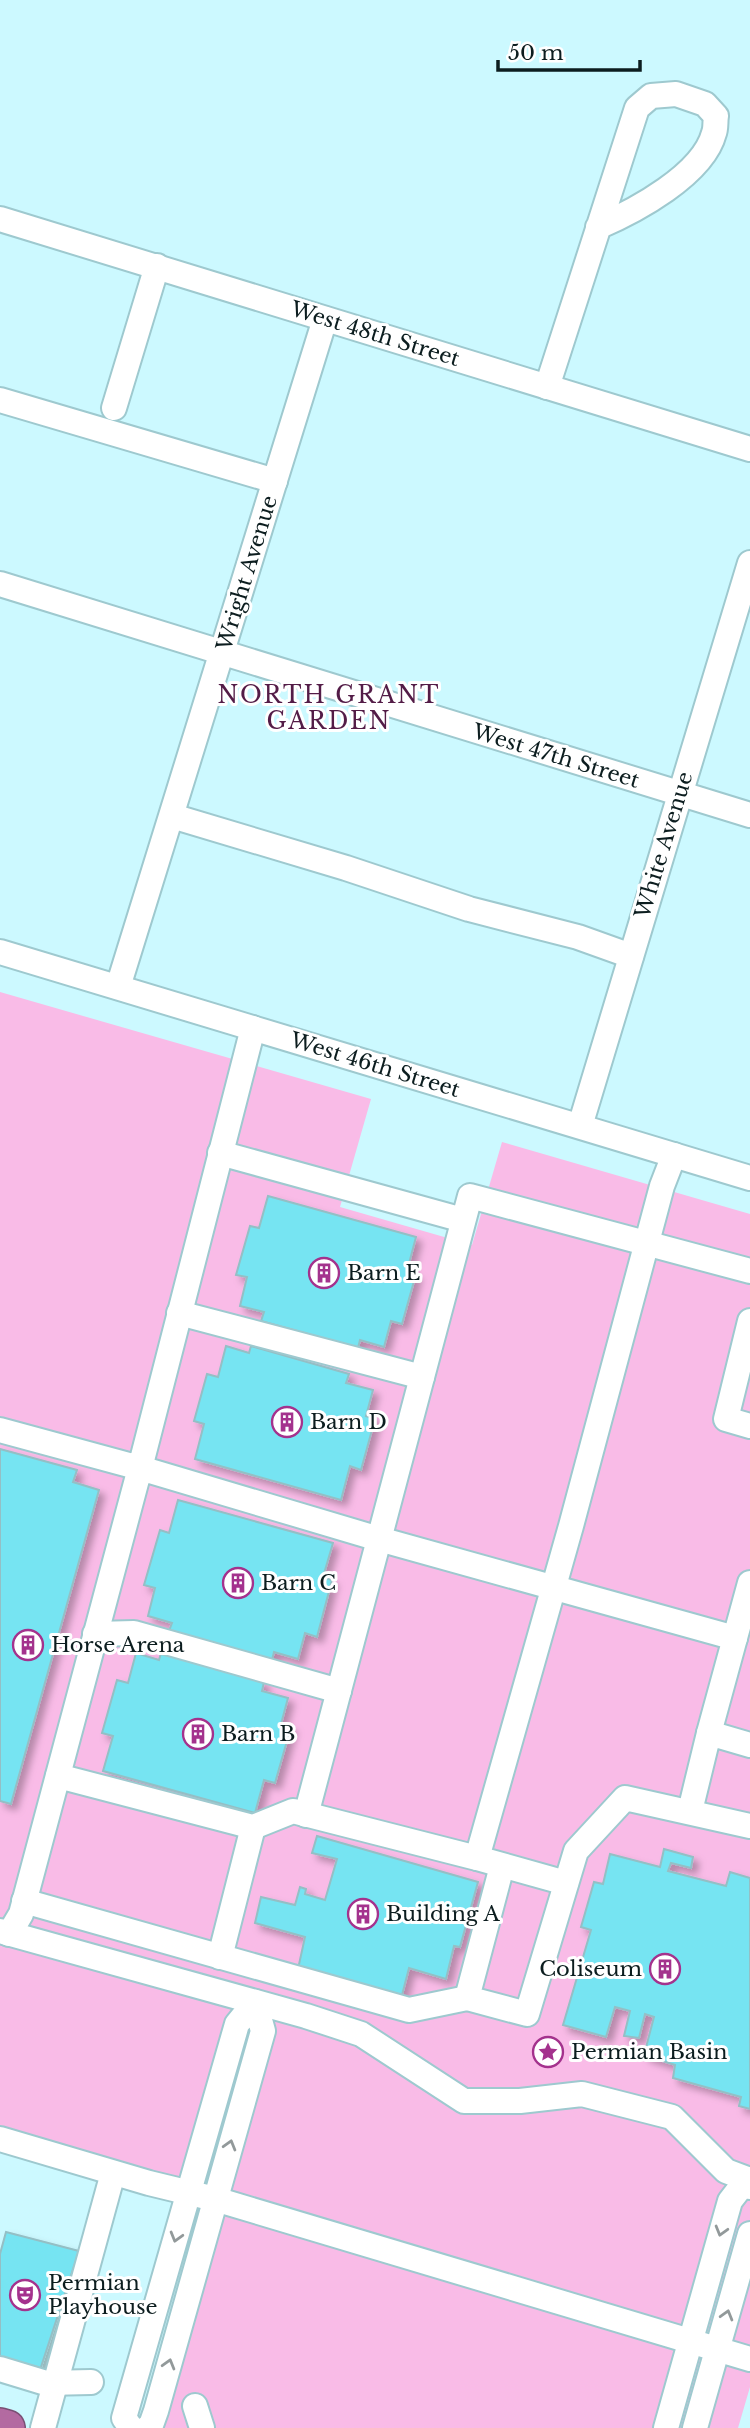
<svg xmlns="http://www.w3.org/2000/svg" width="750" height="2428" font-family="'Libre Baskerville',serif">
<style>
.green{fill:#f9bbe7}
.building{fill:#76e4f2;stroke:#94bfc5;stroke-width:2;filter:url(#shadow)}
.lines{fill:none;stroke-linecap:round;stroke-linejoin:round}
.minor-casing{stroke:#9ec9cf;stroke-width:28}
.highway-casing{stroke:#794f74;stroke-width:38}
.minor{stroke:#fff;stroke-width:24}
.highway{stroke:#b36aa1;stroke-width:35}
.oneway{stroke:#92999a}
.labels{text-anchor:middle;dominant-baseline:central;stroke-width:6;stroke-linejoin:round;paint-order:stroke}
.street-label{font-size:21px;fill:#0c1d1f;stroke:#fff}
.poi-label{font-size:21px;fill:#0c1d1f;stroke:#fff;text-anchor:start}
.neighbourhood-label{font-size:23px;letter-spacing:2px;fill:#531c47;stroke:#fff}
</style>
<defs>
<filter id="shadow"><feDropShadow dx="5.5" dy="5.5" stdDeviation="3.5" flood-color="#0004"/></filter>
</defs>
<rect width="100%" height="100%" fill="#ccf9ff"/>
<!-- green -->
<path class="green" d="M 0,992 L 371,1099 L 340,1207 L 472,1245 L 502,1142 L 750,1214 L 750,2387 L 738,2428 L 144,2428 L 207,2211 L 0,2150 Z"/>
<!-- building -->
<g class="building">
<path d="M 268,1196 L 416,1237 L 407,1271 L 416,1274 L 402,1324 L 391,1321 L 384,1347 L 360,1340 L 358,1348 L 261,1321 L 264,1312 L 240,1306 L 247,1277 L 236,1275 L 250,1226 L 259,1228 Z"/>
<path d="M 226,1346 L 249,1353 L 251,1346 L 349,1374 L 346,1383 L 373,1390 L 366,1416 L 375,1419 L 361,1470 L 350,1466 L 341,1500 L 195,1459 L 204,1424 L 194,1421 L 207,1374 L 218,1377 Z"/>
<path d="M 0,1449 L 77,1470 L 73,1482 L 99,1490 L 11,1804 L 0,1801 Z"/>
<path d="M 178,1500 L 333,1543 L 323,1577 L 332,1580 L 317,1637 L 305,1633 L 298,1659 L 274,1652 L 272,1660 L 169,1631 L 172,1623 L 148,1616 L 155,1588 L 144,1585 L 160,1530 L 169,1533 Z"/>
<path d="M 136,1653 L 159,1660 L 161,1653 L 264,1682 L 262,1691 L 288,1698 L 281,1724 L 291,1727 L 275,1783 L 264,1780 L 255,1813 L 103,1771 L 113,1736 L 102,1733 L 117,1680 L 128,1683 Z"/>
<path d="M 317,1836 L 478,1882 L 460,1947 L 454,1946 L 446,1979 L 409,1968 L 401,1999 L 298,1969 L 305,1937 L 255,1923 L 261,1897 L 295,1905 L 300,1887 L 306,1889 L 305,1894 L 325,1900 L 337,1859 L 312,1853 Z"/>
<path d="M 664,1849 L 693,1857 L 691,1868 L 671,1863 L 668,1871 L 726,1886 L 730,1872 L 750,1878 L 750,2109 L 739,2106 L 741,2097 L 673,2078 L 675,2065 L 644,2055 L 654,2017 L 645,2014 L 639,2038 L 624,2036 L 630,2011 L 615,2007 L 606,2037 L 563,2025 L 591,1930 L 581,1927 L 594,1882 L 603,1884 L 610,1854 L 660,1867 Z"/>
<path d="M 6,2232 L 79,2251 L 39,2373 L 0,2361 L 0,2254 Z"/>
</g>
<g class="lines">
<!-- minor casing -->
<g class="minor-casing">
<g id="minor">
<path d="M 0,219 L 750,449"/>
<path d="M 547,387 L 637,108 L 651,96 L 676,94 L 705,104 L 716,116 C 715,121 716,128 714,133 C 703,175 635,211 598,227"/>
<path d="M 0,400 L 275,481"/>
<path d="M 114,408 L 157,266"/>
<path d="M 0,584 L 750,815"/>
<path d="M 172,816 L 346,868 L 469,909 L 578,937 L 631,956"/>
<path d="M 0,952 L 750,1178"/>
<path d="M 118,987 L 325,319"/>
<path d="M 580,1126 L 750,563"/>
<path d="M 220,1153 L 463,1220"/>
<path d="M 179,1313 L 422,1377"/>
<path d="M 750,1321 L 726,1419 L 750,1426"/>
<path d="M 0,1430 L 140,1468 L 253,1028"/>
<path d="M 95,1634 L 134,1633 L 339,1691"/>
<path d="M 709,1733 L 750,1583"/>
<path d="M 58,1776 L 253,1827 L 293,1811 L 477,1858"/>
<path d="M 690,1811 L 709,1733 L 750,1745"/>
<path d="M 306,1815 L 470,1196 L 750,1271"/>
<path d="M 502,1866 L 467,1998 L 527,2014 L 576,1851 L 625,1798 L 750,1826"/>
<path d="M 566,1883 L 477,1858 L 571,1526 L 662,1186 L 674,1155"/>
<path d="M 24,1901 L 409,2010 L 467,1998"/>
<path d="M 0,1931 L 306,2016 L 361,2034 L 464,2101 L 520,2101 L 582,2094 L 672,2117 L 726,2171 L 750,2180"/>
<path d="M 9,1934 L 21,1914 L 140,1468 L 379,1539 L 735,1638"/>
<path d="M 220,1957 L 253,1827"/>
<path d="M 0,2139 L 149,2183 L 215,2199 L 750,2359"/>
<path d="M 0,2369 L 46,2383 L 91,2382"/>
<path d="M 195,2406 L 202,2428"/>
<path d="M 43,2428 L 113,2173"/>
<path d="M 131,2428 L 124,2418 L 237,2024 L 255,2002 L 263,2031 L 156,2411 L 151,2425 L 147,2428"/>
<path d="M 666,2428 L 730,2201 L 747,2179 L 750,2187"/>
<path d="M 695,2428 L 750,2234"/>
</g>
</g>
<!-- highway casing -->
<g class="highway-casing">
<path id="highway" d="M 0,2426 L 7,2428"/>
</g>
<!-- minor -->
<use href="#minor" class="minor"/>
<!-- highway -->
<use href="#highway" class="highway"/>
</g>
<!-- one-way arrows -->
<defs><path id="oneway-chevron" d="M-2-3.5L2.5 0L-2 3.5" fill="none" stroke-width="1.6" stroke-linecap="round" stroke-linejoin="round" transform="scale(1.75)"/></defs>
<g class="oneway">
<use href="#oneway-chevron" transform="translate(230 2145) rotate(-74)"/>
<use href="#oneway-chevron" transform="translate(721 2231) rotate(106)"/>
<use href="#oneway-chevron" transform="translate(176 2237) rotate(106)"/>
<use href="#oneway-chevron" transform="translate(727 2315) rotate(-74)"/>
<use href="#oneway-chevron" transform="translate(169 2364) rotate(-74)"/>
</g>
<!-- icons -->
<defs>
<g id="building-ring" transform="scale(1.575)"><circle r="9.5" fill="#fff" stroke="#a4328d" stroke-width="1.5"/><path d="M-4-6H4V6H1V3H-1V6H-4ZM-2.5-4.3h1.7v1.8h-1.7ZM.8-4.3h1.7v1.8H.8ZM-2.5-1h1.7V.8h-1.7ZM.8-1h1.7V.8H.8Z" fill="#a4328d"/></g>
<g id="sight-ring" transform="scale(1.575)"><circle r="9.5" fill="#fff" stroke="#a4328d" stroke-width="1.5"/><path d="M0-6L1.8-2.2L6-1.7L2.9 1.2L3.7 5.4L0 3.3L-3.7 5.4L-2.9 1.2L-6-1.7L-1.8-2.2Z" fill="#a4328d"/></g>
<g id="theatre-ring" transform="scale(1.575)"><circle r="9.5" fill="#fff" stroke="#a4328d" stroke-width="1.5"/><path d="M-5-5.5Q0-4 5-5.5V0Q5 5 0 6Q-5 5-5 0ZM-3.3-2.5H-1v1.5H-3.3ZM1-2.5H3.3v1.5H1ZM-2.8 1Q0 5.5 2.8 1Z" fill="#a4328d"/></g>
</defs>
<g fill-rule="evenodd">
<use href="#building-ring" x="324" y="1273"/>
<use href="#building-ring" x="287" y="1422"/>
<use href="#building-ring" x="238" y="1583"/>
<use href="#building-ring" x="28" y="1645"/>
<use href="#building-ring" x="198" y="1734"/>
<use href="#building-ring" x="363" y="1914"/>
<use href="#building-ring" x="665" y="1969"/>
<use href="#sight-ring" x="548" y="2052"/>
<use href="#theatre-ring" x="25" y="2295"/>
</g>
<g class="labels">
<!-- street labels -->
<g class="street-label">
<text transform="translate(375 334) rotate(17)">West 48th Street</text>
<text transform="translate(247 573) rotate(-73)">Wright Avenue</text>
<text transform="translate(556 756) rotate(17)">West 47th Street</text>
<text transform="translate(664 845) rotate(-73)">White Avenue</text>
<text transform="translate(375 1065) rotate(17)">West 46th Street</text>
</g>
<!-- poi labels -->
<g class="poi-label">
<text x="347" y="1273">Barn E</text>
<text x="310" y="1422">Barn D</text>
<text x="261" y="1583">Barn C</text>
<text x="51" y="1645">Horse Arena</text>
<text x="221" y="1734">Barn B</text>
<text x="386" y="1914">Building A</text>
<text x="642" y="1969" text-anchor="end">Coliseum</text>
<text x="571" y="2052">Permian Basin</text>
<text x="48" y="2283">Permian<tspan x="48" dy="24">Playhouse</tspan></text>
</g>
<!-- neighbourhood labels -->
<g class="neighbourhood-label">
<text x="329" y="695">NORTH GRANT<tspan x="329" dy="26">GARDEN</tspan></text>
</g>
</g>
<!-- scale -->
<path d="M498 60v10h142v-10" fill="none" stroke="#0c1d1f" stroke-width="3.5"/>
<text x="508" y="60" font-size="21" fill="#0c1d1f" stroke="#ffffff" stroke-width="5" paint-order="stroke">50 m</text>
</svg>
